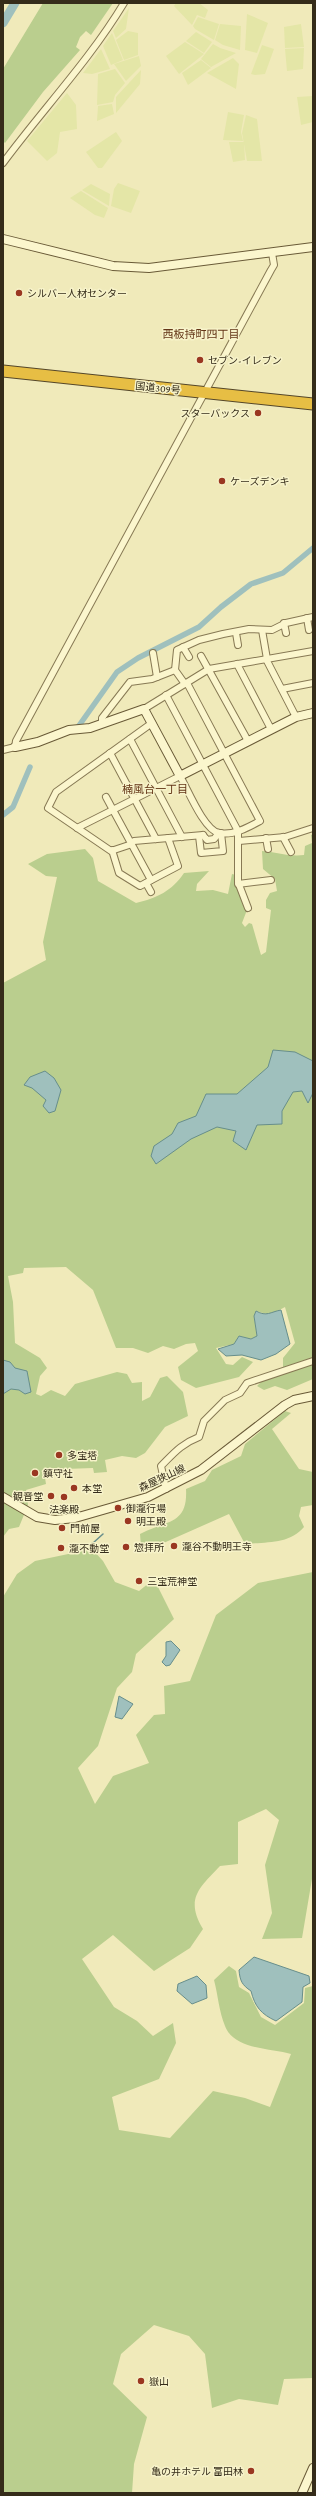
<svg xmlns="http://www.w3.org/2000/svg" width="316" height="2496" font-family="'Crimson Pro','Noto Sans JP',serif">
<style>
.farmland{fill:#e4e6a7}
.green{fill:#bace8e}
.water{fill:#9fc0bd;stroke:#678e8b}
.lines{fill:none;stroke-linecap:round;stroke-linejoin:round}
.stream{stroke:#678e8b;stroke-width:1.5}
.canal{stroke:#9fc0bd;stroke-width:5.5}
.river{stroke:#9fc0bd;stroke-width:9}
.street-casing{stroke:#877954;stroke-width:8}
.secondary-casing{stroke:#695a37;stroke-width:10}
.highway-casing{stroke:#544629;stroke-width:13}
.street{stroke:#fbf6cd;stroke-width:6}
.secondary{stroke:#fbf6cd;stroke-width:8}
.highway{stroke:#e7be44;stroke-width:11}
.poi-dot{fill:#9a3721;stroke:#f7f3ca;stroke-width:1.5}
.labels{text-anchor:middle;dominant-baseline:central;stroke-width:3;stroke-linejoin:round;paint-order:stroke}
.poi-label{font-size:10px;fill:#352c1a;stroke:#f7f3ca;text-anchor:start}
.street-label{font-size:10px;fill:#352c1a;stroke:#f7f3ca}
.neighbourhood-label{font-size:11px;fill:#643617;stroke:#f7f3ca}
</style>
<rect width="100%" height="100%" fill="#f0eaba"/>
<!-- farmland -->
<g class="farmland">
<path d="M 176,3 L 199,3 L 208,10 L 205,18 L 197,15 L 192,25 L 174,6 Z"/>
<path d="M 129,8 L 126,29 L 116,38 L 113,31 Z"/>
<path d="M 247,14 L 268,23 L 257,53 L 245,50 Z"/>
<path d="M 198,17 L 219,24 L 214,40 L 195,29 L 193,26 Z"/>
<path d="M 220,24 L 241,26 L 240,50 L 223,45 L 215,40 Z"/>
<path d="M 301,24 L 304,47 L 285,48 L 284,27 Z"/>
<path d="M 128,31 L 138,33 L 138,55 L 124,60 L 116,40 Z"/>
<path d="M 196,32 L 212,42 L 204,53 L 186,41 Z"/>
<path d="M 112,33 L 123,60 L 111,65 L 103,46 Z"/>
<path d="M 185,42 L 204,54 L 179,74 L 166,56 Z"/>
<path d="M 213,44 L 220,48 L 236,53 L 211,67 L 201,59 Z"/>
<path d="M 262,45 L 274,49 L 265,74 L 255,75 L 251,74 Z"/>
<path d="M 304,48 L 303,69 L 287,71 L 285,49 Z"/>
<path d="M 101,49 L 110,69 L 92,74 L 83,73 Z"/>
<path d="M 139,56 L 141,66 L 126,81 L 114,64 Z"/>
<path d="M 233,58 L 239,64 L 236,89 L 207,73 Z"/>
<path d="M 201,60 L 211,68 L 188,85 L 182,73 Z"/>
<path d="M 115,69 L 125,83 L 115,95 L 113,102 L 97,105 L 98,74 Z"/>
<path d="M 141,70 L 140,84 L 116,113 L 116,97 Z"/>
<path d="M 67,93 L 76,105 L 77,129 L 60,132 L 57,153 L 47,161 L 27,141 Z"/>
<path d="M 313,96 L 313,122 L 301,125 L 297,97 Z"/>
<path d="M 112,104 L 114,114 L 97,121 L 98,106 Z"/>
<path d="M 228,112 L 244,115 L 241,132 L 243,141 L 223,140 Z"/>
<path d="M 246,115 L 257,119 L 262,161 L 247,161 L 242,133 Z"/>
<path d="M 116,132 L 122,141 L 102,168 L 98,168 L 86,152 Z"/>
<path d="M 229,142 L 244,142 L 245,160 L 233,162 Z"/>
<path d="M 118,183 L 140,191 L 131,213 L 111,206 L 114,189 Z"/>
<path d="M 91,184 L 110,194 L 109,206 L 82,190 Z"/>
<path d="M 81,191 L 108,208 L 104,218 L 95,215 L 70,198 Z"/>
</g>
<!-- green -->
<g class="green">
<path d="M 43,3 L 113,3 L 91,35 L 86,31 L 80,37 L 76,47 L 80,50 L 43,92 L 5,143 L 3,141 L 3,69 Z"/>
<path d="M 313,834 L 313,1379 L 287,1390 L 275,1386 L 264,1390 L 257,1386 L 264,1379 L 277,1376 L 283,1367 L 283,1358 L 295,1343 L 285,1307 L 270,1315 L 256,1311 L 254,1316 L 257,1336 L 251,1339 L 239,1336 L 234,1344 L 216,1348 L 226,1364 L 233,1365 L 242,1357 L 253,1362 L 239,1377 L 196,1388 L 181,1380 L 178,1367 L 198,1351 L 195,1343 L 186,1344 L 174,1349 L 163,1346 L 148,1353 L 133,1348 L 116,1348 L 93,1290 L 66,1267 L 24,1268 L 23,1273 L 8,1276 L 13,1302 L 15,1343 L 40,1358 L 47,1368 L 40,1376 L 36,1394 L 41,1396 L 51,1390 L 65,1396 L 75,1384 L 117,1372 L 127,1374 L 132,1383 L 142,1382 L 142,1401 L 150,1397 L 160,1378 L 167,1376 L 183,1392 L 188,1416 L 165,1427 L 145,1453 L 136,1458 L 122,1456 L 105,1460 L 107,1472 L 94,1473 L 93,1468 L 65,1469 L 63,1473 L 45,1478 L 46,1484 L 26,1490 L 28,1505 L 19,1527 L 9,1529 L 3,1537 L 3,983 L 46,960 L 43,942 L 57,877 L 46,876 L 28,864 L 47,854 L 85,849 L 93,858 L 98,881 L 136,903 C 157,898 172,891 184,873 L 209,871 L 197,884 L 196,891 L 213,890 L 228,894 L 232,874 L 236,875 L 247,910 L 242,923 L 245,927 L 249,923 L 252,924 L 261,955 L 266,952 L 271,910 L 266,908 L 266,900 L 270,893 L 277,891 L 275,879 L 263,869 L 262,851 C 276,852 289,857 304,855 L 305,846 L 312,843 L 311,835 Z"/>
<path d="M 285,1411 L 291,1413 L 272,1429 L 299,1469 L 313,1472 L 313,1505 L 301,1507 L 299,1516 L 304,1527 C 290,1544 267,1542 245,1544 L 229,1514 L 159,1545 L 147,1549 L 141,1546 L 140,1534 C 167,1520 188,1525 186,1489 L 205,1481 L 212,1470 L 241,1456 L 245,1444 Z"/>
<path d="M 92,1549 L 103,1561 L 115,1582 L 139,1591 L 154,1579 L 174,1619 L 136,1654 L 132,1672 L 117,1688 L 98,1746 L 78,1768 L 95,1804 L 113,1776 L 149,1763 L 136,1735 L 154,1715 L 165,1714 L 164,1686 L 190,1681 L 216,1615 L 258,1583 L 313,1572 L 313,1873 L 302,1938 L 262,1939 L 272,1913 L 265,1865 L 279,1820 L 266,1809 L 238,1822 L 238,1864 L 220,1866 C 199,1888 185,1899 203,1929 L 190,1948 L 154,1971 L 113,1935 L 82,1959 L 114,2007 L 137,2021 L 153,2036 L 173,2023 L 176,2043 L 159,2079 L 112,2097 L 119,2130 L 170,2138 L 213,2091 L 245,2098 L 270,2107 L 291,2054 C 271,2048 234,2050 225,2026 C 219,2012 218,1995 214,1980 L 229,1966 L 236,1971 L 239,1987 L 249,1993 L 261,2017 L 275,2025 L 304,2003 L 305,1988 L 313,1986 L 313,2378 L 284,2379 L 278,2405 L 239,2399 L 212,2408 L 205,2354 L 189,2336 L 154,2325 L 121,2354 L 113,2384 L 147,2417 L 134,2464 L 132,2493 L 3,2493 L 3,1597 L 17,1574 L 35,1561 Z"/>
</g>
<!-- water -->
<g class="water">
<path d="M 273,1050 L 295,1052 L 313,1061 L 313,1093 L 308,1103 L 302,1091 L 293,1092 L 282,1111 L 282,1124 L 257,1125 L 246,1150 L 233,1141 L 236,1131 L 217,1127 L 191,1139 L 156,1164 L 151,1156 L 154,1146 L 172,1134 L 178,1123 L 196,1116 L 206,1094 L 237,1094 L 268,1067 Z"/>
<path d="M 45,1071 L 54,1078 L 61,1090 L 55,1111 L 49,1113 L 43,1106 L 46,1100 L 32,1088 L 24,1085 L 30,1077 Z"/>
<path d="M 281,1310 L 290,1344 L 276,1354 L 261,1360 L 242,1355 L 226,1356 L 218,1349 L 234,1344 L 239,1336 L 251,1339 L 257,1336 L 254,1316 L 256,1311 C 267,1317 270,1312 281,1310 Z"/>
<path d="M 3,1360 L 10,1362 L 15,1368 L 27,1371 L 31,1392 L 25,1394 L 19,1390 L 11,1389 L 3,1394 Z"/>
<path d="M 171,1641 L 180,1650 L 170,1665 L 166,1666 L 162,1662 L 166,1656 L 166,1642 Z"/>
<path d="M 119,1696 L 133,1704 L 122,1719 L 115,1717 Z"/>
<path d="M 254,1957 L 309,1976 L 310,1983 L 303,1987 L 302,2002 L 276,2021 C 261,2014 255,2007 251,1991 C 242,1985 240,1981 239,1970 Z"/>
<path d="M 197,1976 L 206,1985 L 207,1998 L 192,2004 L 177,1991 L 178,1984 Z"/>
</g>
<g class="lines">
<!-- stream -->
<path class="stream" d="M 74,1551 L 93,1543 L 103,1534"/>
<!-- canal -->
<g class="canal">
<path d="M 78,727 L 117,672 L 138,658 L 199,627 L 221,607 L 251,584 L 283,573 L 313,548"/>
<path d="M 3,815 L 13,807 L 30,767"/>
</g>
<!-- river -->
<path class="river" d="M 3,23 L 15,3"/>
<!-- street casing -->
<g class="street-casing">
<g id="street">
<path d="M 3,163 C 43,109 89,61 124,3"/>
<path d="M 307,618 L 309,630"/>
<path d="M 284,623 L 286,633"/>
<path d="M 262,630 L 267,659"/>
<path d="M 236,633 L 238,645"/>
<path d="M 183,647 L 189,657"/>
<path d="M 153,653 L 157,677"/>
<path d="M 201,656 L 248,741"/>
<path d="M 266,659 L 296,717"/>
<path d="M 237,664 L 271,729"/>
<path d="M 185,684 L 175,670 L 177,650 L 199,640 L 223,634 L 249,629 L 272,630 L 286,623 L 313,617"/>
<path d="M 282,689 L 313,683"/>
<path d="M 166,695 L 238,831 L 238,882 L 248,908"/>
<path d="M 144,709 L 209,669 L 313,651"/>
<path d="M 152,723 L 56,792 L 48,808 L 111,851 L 129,845 L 134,841 L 203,835"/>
<path d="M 102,724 L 102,718 L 130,682 L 152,679 L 175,670"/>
<path d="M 130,739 L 182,837"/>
<path d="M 3,750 L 15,747 L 16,741 L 271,270 L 274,265 L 272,253"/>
<path d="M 110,753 L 156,839"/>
<path d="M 106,797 L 113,810"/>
<path d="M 113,810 L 151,880"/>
<path d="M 77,828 L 180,776 C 188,790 204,830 219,833 C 233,836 249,827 260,821 L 187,683"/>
<path d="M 203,835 L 207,840 L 214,839 L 219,833"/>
<path d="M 199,836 L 201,853 L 223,851 L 221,833"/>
<path d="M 283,837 L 291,852"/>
<path d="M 266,838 L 268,849"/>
<path d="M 239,841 L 285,837 L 313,828"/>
<path d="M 112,850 L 119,873 L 140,886 L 178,866 L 168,838"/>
<path d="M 146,883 L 151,892"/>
<path d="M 238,884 L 271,880"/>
<path d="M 166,1489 L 161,1466 C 174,1453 181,1444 199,1437 L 204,1421 L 225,1400 L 240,1393 L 247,1383 L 313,1361"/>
</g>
</g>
<!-- secondary casing -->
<g class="secondary-casing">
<g id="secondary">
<path d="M 3,239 L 113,266 L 149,268 L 313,247"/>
<path d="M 15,747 L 38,742 L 69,730 L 90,728 L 144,709 L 180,776 L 296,717 L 313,713"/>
<path d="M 3,1497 L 37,1517 L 55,1520 L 75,1518 L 148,1497 L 201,1470 L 285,1405 L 294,1400 L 313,1396"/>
<path d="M 302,2493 L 313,2468"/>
</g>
</g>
<!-- highway casing -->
<g class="highway-casing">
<path id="highway" d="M 3,371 L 313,404"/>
</g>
<!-- street -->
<use href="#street" class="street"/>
<!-- secondary -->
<use href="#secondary" class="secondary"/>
<!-- highway -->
<use href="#highway" class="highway"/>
</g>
<!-- markers -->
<g class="poi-dot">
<circle cx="19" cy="293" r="4"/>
<circle cx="200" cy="360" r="4"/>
<circle cx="258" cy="413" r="4"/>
<circle cx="222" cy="481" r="4"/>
<circle cx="59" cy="1455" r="4"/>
<circle cx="35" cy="1473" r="4"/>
<circle cx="74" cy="1488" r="4"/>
<circle cx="51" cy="1496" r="4"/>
<circle cx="64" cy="1497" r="4"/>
<circle cx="118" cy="1508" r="4"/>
<circle cx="128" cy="1521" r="4"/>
<circle cx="62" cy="1528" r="4"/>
<circle cx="174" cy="1546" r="4"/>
<circle cx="126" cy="1547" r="4"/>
<circle cx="61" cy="1548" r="4"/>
<circle cx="139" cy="1581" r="4"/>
<circle cx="141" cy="2381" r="4"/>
<circle cx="251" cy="2471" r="4"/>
</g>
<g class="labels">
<!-- poi labels -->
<g class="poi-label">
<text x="27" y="293">シルバー人材センター</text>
<text x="208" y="360">セブン-イレブン</text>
<text x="250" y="413" text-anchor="end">スターバックス</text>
<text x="230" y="481">ケーズデンキ</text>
<text x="67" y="1455">多宝塔</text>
<text x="43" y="1473">鎮守社</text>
<text x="82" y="1488">本堂</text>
<text x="43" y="1496" text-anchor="end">観音堂</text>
<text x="126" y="1508">御瀧行場</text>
<text x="64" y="1509" text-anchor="middle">法楽殿</text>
<text x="136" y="1521">明王殿</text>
<text x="70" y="1528">門前屋</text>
<text x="182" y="1546">瀧谷不動明王寺</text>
<text x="134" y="1547">惣拝所</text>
<text x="69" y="1548">瀧不動堂</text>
<text x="147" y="1581">三宝荒神堂</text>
<text x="149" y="2381">嶽山</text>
<text x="243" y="2471" text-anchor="end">亀の井ホテル 富田林</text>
</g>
<!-- street labels -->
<g class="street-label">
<text transform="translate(158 388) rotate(6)">国道309号</text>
<text transform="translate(162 1478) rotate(-25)">森屋狭山線</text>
</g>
<!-- neighbourhood labels -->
<g class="neighbourhood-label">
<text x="201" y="334">西板持町四丁目</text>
<text x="155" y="789">楠風台一丁目</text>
</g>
</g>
<!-- border -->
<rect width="316" height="2496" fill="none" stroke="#352c1a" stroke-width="8"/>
</svg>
